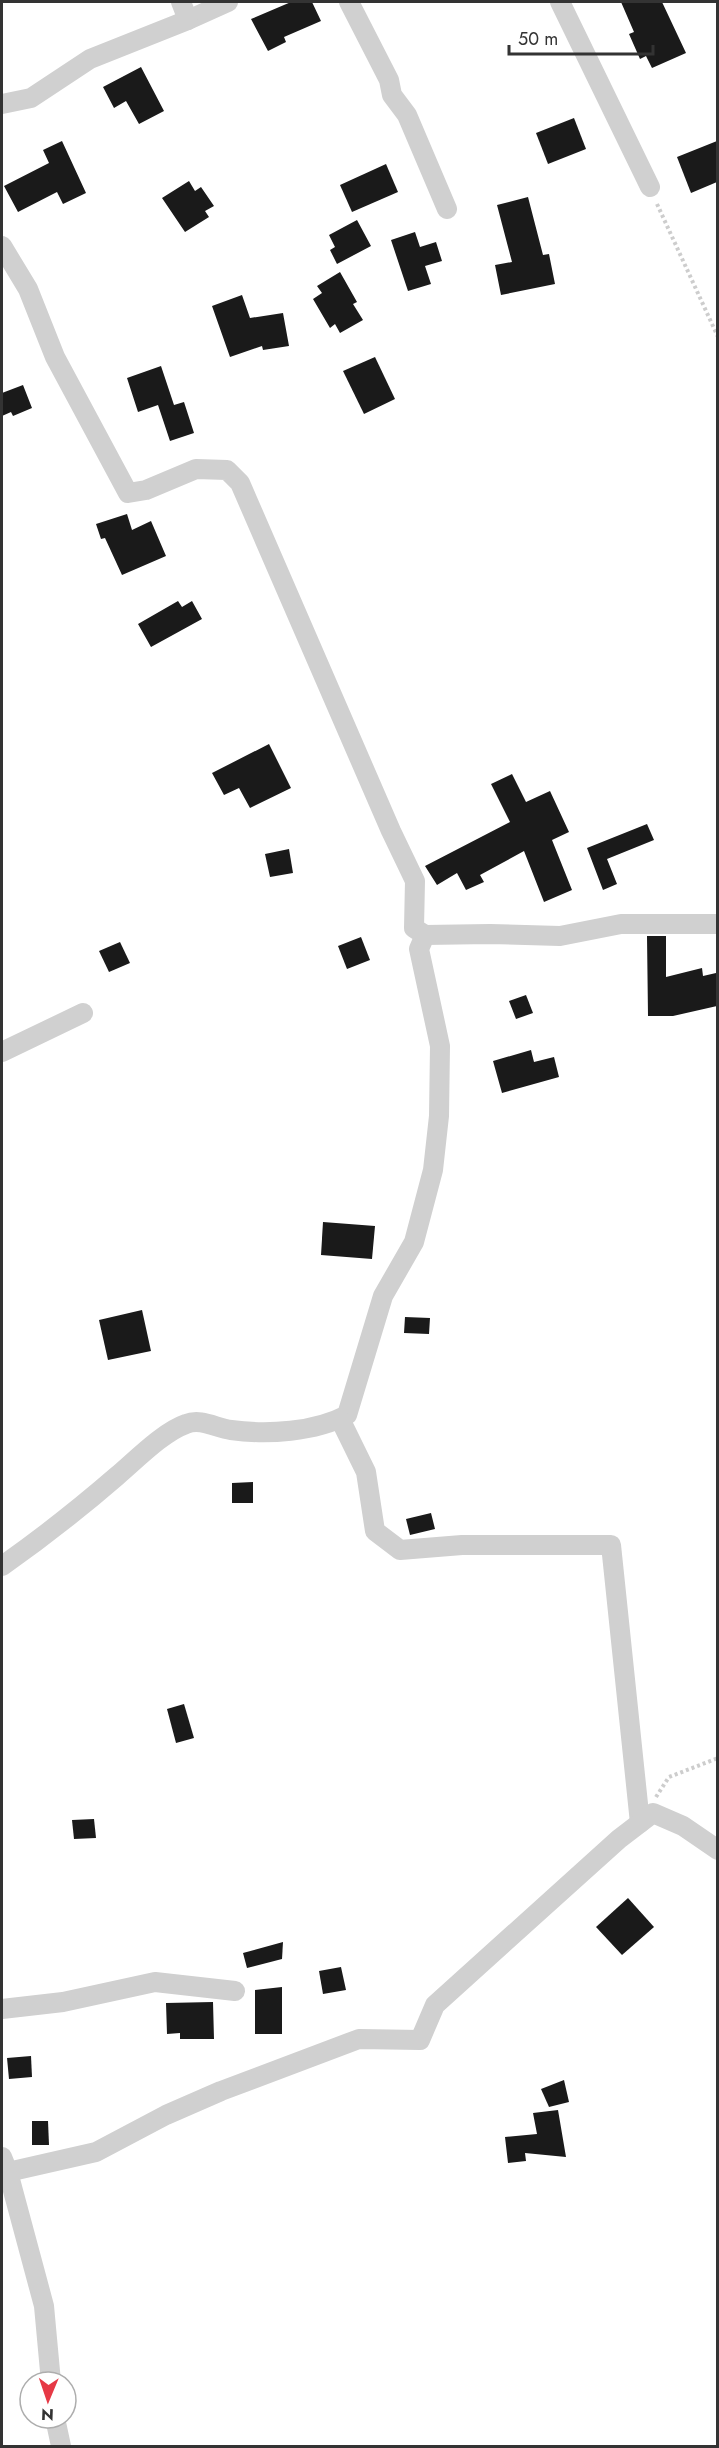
<svg xmlns="http://www.w3.org/2000/svg" width="719" height="2448" font-family="Jost,sans-serif">
<style>
.building{fill:#1a1a1a}
.lines{fill:none;stroke-linecap:round;stroke-linejoin:round}
.path{stroke:#cdcdcd;stroke-width:4;stroke-dasharray:3 3;stroke-linecap:butt}
.minor{stroke:#d0d0d0;stroke-width:20}
</style>
<rect width="100%" height="100%" fill="#fff"/>
<!-- building -->
<g class="building">
<path d="M 291,2 L 312,2 L 321,21 L 284,37 L 286,42 L 268,51 L 251,19 Z"/>
<path d="M 621,2 L 662,2 L 686,53 L 652,68 L 646,56 L 640,59 L 629,34 L 634,32 Z"/>
<path d="M 141,67 L 164,111 L 139,124 L 126,101 L 114,108 L 103,87 Z"/>
<path d="M 574,118 L 586,149 L 548,164 L 536,133 Z"/>
<path d="M 62,141 L 86,193 L 63,204 L 57,192 L 18,212 L 4,186 L 49,163 L 43,150 Z"/>
<path d="M 717,141 L 717,182 L 691,193 L 677,157 Z"/>
<path d="M 386,164 L 398,192 L 352,212 L 340,185 Z"/>
<path d="M 189,181 L 195,191 L 201,187 L 214,206 L 205,211 L 209,217 L 185,232 L 162,198 Z"/>
<path d="M 528,197 L 543,255 L 549,254 L 555,284 L 501,295 L 495,265 L 512,262 L 497,205 Z"/>
<path d="M 357,220 L 371,246 L 337,264 L 330,250 L 335,247 L 329,235 Z"/>
<path d="M 415,232 L 420,247 L 436,242 L 442,261 L 425,266 L 431,284 L 408,291 L 391,240 Z"/>
<path d="M 340,272 L 357,302 L 353,304 L 363,320 L 340,333 L 335,324 L 330,328 L 313,299 L 322,293 L 317,286 Z"/>
<path d="M 242,295 L 250,318 L 283,313 L 289,346 L 263,350 L 262,346 L 230,357 L 212,306 Z"/>
<path d="M 375,357 L 395,399 L 364,414 L 343,371 Z"/>
<path d="M 161,366 L 174,405 L 184,402 L 194,433 L 170,441 L 158,405 L 138,412 L 127,378 Z"/>
<path d="M 23,385 L 32,408 L 13,416 L 11,412 L 2,416 L 2,393 Z"/>
<path d="M 127,514 L 132,530 L 151,521 L 166,556 L 122,575 L 105,538 L 101,539 L 96,524 Z"/>
<path d="M 178,601 L 182,607 L 192,601 L 202,619 L 151,647 L 138,624 Z"/>
<path d="M 269,744 L 291,788 L 250,808 L 239,788 L 224,795 L 212,773 Z"/>
<path d="M 512,774 L 526,802 L 550,791 L 569,832 L 552,840 L 572,890 L 544,902 L 524,851 L 480,875 L 484,882 L 466,890 L 457,873 L 437,885 L 425,866 L 510,822 L 491,784 Z"/>
<path d="M 647,824 L 654,840 L 607,859 L 617,884 L 603,890 L 587,848 Z"/>
<path d="M 289,849 L 293,873 L 270,877 L 265,854 Z"/>
<path d="M 647,936 L 666,936 L 666,977 L 702,968 L 703,976 L 716,973 L 717,1006 L 673,1016 L 648,1016 Z"/>
<path d="M 361,937 L 370,960 L 347,969 L 338,946 Z"/>
<path d="M 120,942 L 130,963 L 109,972 L 99,951 Z"/>
<path d="M 526,995 L 533,1013 L 516,1019 L 509,1001 Z"/>
<path d="M 531,1050 L 534,1062 L 554,1057 L 559,1077 L 502,1093 L 493,1061 Z"/>
<path d="M 323,1222 L 375,1226 L 372,1259 L 321,1255 Z"/>
<path d="M 142,1310 L 151,1351 L 108,1360 L 99,1320 Z"/>
<path d="M 405,1317 L 430,1318 L 429,1334 L 404,1333 Z"/>
<path d="M 253,1482 L 253,1503 L 232,1503 L 232,1483 Z"/>
<path d="M 431,1513 L 435,1529 L 410,1535 L 406,1519 Z"/>
<path d="M 184,1704 L 194,1738 L 176,1743 L 167,1709 Z"/>
<path d="M 94,1819 L 96,1838 L 74,1839 L 72,1820 Z"/>
<path d="M 628,1898 L 654,1927 L 622,1955 L 596,1927 Z"/>
<path d="M 283,1942 L 282,1959 L 247,1968 L 243,1953 Z"/>
<path d="M 341,1967 L 346,1990 L 323,1994 L 319,1971 Z"/>
<path d="M 282,1987 L 282,2034 L 255,2034 L 255,1990 Z"/>
<path d="M 213,2002 L 214,2039 L 180,2039 L 180,2033 L 167,2034 L 166,2003 Z"/>
<path d="M 31,2056 L 32,2077 L 9,2079 L 7,2058 Z"/>
<path d="M 564,2080 L 569,2102 L 549,2107 L 541,2089 Z"/>
<path d="M 558,2110 L 566,2157 L 525,2153 L 526,2161 L 508,2163 L 505,2137 L 537,2134 L 533,2113 Z"/>
<path d="M 32,2121 L 48,2121 L 49,2145 L 32,2145 Z"/>
</g>
<g class="lines">
<!-- path -->
<g class="path">
<path d="M 657,204 L 718,337"/>
<path d="M 656,1797 L 669,1777 L 718,1758"/>
</g>
<!-- minor -->
<g class="minor">
<path d="M 349,2 L 389,80 L 392,95 L 407,115 L 447,209"/>
<path d="M 560,2 L 650,187"/>
<path d="M 188,20 L 228,2"/>
<path d="M 2,104 L 31,98 L 90,59 L 188,20 L 181,2"/>
<path d="M 2,246 L 28,289 L 55,357 L 128,493 L 146,490 L 196,469 L 227,470 L 240,483 L 391,831 L 415,881 L 414,928 L 425,935 L 419,949 L 440,1046 L 439,1116 L 433,1170 L 414,1242 L 383,1296 L 347,1415 C 315,1432 267,1435 231,1430 C 216,1428 201,1418 186,1424 C 163,1432 136,1460 117,1476 C 80,1508 42,1538 2,1566"/>
<path d="M 425,935 L 490,934 L 560,936 L 621,924 L 718,924"/>
<path d="M 2,1052 L 83,1013"/>
<path d="M 340,1419 L 366,1472 L 375,1531 L 400,1550 L 462,1545 L 611,1545 L 640,1823"/>
<path d="M 2,2009 L 63,2002 L 155,1982 L 235,1991"/>
<path d="M 2,2157 L 8,2172 L 44,2306 L 51,2382"/>
<path d="M 8,2172 L 96,2152 L 166,2115 L 221,2091 L 359,2039 L 420,2040 L 435,2005 L 619,1839 L 653,1813 L 683,1826 L 718,1850"/>
<path d="M 55,2418 L 61,2446"/>
</g>
</g>
<!-- border -->
<rect width="719" height="2448" fill="none" stroke="#333333" stroke-width="6"/>
<!-- north arrow -->
<g transform="translate(48 2400) rotate(182)"><circle r="28" fill="#ffffff" stroke="#adadad" stroke-width="1.5"/>
<path d="M0-4.5L10 22L0 15L-10 22Z" fill="#e63946"/>
<text y="-9" font-size="16" font-weight="bold" text-anchor="middle" fill="#333333">N</text>
</g>
<!-- scale -->
<path d="M509 45v9h144v-9" fill="none" stroke="#333333" stroke-width="3"/>
<text x="518" y="45" font-size="18" fill="#333333" stroke="#ffffff" stroke-width="4.5" paint-order="stroke">50 m</text>
</svg>
